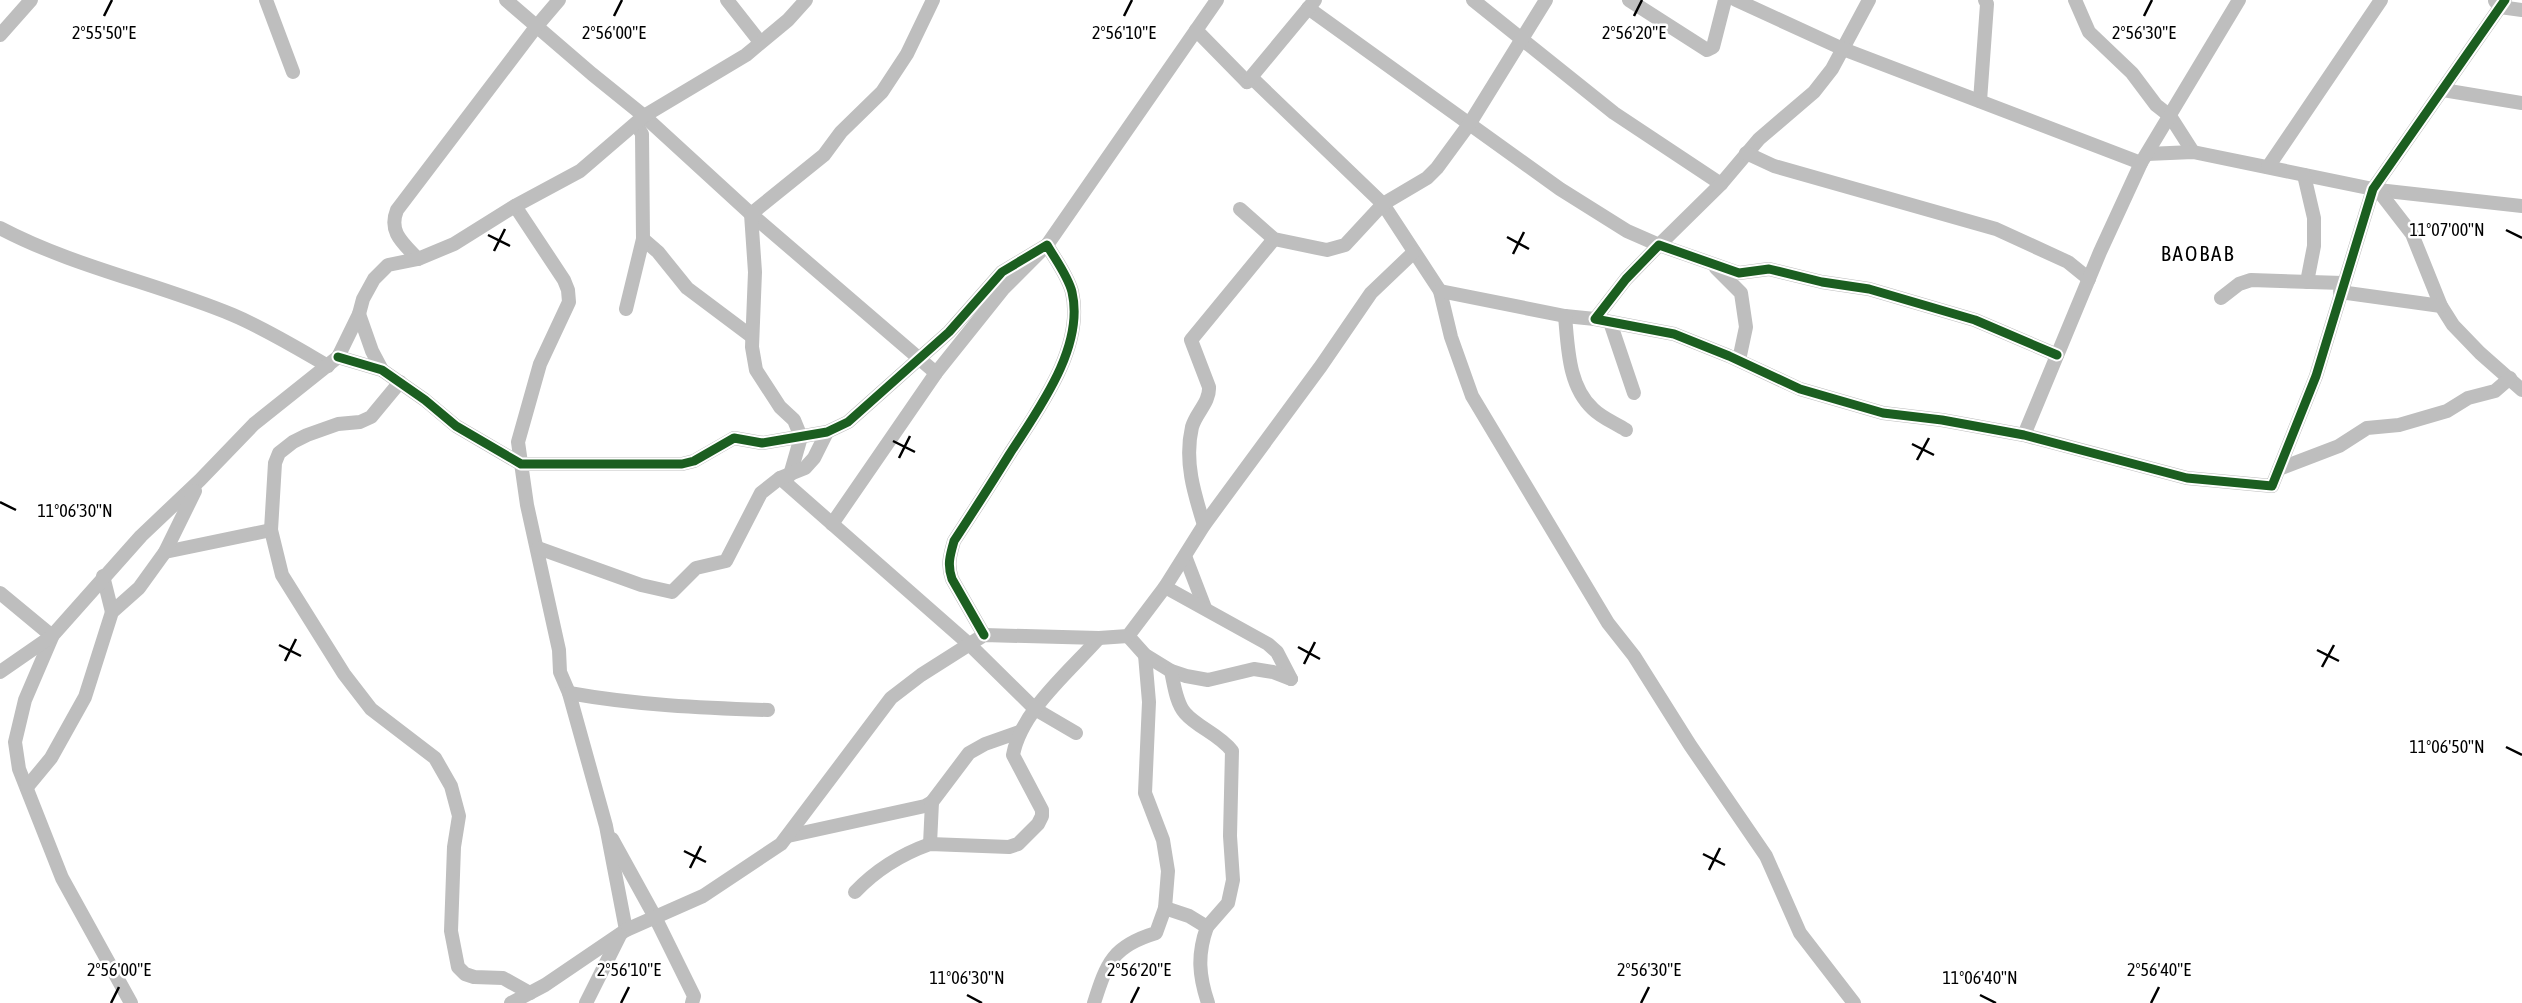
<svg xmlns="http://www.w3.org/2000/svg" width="2522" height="1003" font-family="'Asap Condensed',sans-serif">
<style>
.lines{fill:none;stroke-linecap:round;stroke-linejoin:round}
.minor{stroke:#bebebe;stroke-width:14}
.cycleway-casing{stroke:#fff;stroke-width:13}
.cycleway{stroke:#1b5e20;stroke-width:9}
.ticks{fill:none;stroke:#000;stroke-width:2.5}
.labels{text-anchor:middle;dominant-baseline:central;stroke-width:5;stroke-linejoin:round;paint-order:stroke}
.neighbourhood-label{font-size:21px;letter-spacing:2px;fill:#000;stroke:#fff}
.ticks-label{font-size:18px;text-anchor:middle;fill:#000;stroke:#fff;stroke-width:5;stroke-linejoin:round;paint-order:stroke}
</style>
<rect width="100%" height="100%" fill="#fff"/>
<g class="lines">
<!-- minor -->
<g class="minor">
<path d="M 266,0 L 293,72"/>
<path d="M 506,0 L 592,74 L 644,116 L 751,214 L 936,373"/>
<path d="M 727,0 L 760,42"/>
<path d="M 1473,0 L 1614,113 L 1721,184 L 1759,139 L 1814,92 L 1832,69 L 1869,0"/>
<path d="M 1629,0 L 1707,50 L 1713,47 L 1725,0"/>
<path d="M 1736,0 L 1843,49 L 2141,163"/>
<path d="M 2075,0 L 2089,32 L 2132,73 L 2156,105 L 2170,116 L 2193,152"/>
<path d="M 2495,1 L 2500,7 L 2522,10"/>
<path d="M 1308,8 L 1560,189 L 1627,231 L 1659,245 L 1721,184"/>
<path d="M 1196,30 L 1247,82 L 1253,79 L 1383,204 L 1440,291 L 1451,337 L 1472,396 L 1608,623 L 1634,656 L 1690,745 L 1766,856 L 1800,933 L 1854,1003"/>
<path d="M 0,35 L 31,0"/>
<path d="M 1247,82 L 1315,0"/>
<path d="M 2443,90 L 2522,103"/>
<path d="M 1980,101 L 1987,4 L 1985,0"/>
<path d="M 1746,153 L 1774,166 L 1996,229 L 2068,262 L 2089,279"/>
<path d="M 2147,154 L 2193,152 L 2378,190 L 2522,206"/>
<path d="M 2268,167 L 2381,0"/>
<path d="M 2304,175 L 2314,218 L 2314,246 L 2307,282"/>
<path d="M 2378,190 L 2412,234 L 2441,306 L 2453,325 L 2480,353 L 2522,390"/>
<path d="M 515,206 L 564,280 L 568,290 L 569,302 L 540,364 L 518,442 L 527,505 L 559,650 L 560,672 L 569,693 L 606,826 L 626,930"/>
<path d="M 1240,209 L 1274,239 L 1327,250 L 1345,245 L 1383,204 L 1427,178 L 1437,168 L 1470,123 L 1546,0"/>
<path d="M 0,228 C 74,267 156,283 233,315 C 266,329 297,348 328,366"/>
<path d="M 643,239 L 658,252 L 687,288 L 751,336"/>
<path d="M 418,259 C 403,243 388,232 397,210 L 536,27 L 559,0"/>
<path d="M 1716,268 L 1741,293 L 1746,327 L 1739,360"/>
<path d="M 1440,291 L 1565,316 L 1595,319"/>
<path d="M 2340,292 L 2441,306"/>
<path d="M 2221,298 L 2239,284 L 2251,280 L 2343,283"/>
<path d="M 626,309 L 643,239 L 642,134 L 636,124"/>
<path d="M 359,314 L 372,351 L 382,370"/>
<path d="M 1565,316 C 1568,347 1568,386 1593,409 C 1602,418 1615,423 1626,430"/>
<path d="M 1610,322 L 1634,393"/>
<path d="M 2057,355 L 1975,320 L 1869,289 L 1822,282 L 1769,269 L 1739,273 L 1659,245 L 1626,279 L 1595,319 L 1674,334 L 1729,356 L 1800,389 L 1883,413 L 1942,420 L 2024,435 L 2187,478 L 2272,486 L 2316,376 L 2373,189 L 2505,0"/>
<path d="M 338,357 L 382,370 L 425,400 L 456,426 L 521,464 L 682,464 L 694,461 L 734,438 L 762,443 L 827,432 L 848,422 L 949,332 L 1002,272 L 1047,245 C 1055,259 1068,276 1072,292 C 1085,348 1037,411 1009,455 C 991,484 973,512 954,541 C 950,555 947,565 952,579 L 984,635"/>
<path d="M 400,382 L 371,417 L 360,422 L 338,424 L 307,435 L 293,442 L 279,453 L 275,463 L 271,530 L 282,575 L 344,674 L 371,709 L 435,758 L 451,786 L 459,816 L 454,847 L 451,931 L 458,967 L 465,974 L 474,977 L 503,978 L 530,993"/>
<path d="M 2024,435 L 2100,252 L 2141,163 L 2239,0"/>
<path d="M 2279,469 L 2339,446 L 2367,428 L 2399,425 L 2447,411 L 2468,398 L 2495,391 L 2510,378"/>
<path d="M 790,475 L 801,437 L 794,420 L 780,407 L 756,370 L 752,347 L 755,272 L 751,214 L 824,155 L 841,132 L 882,92 L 907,54 L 933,0"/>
<path d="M 780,478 L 970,645 L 1035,709 L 1076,733"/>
<path d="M 832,524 L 936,373 L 1004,288 L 1047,245 L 1217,0"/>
<path d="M 1204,525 C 1194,493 1184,461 1192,427 C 1196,413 1210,402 1209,387 L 1191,340 L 1274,239"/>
<path d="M 538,548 L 641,585 L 672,592 L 696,568 L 726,561 L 761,493 L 780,478 L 805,468 L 814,458 L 827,432"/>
<path d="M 165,552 L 271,530"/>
<path d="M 1185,556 L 1205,608"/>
<path d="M 103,576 L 112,612"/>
<path d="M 1165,587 L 1268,644 L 1277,652 L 1291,679"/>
<path d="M 0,593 L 52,636"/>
<path d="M 1128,636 L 1145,655 L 1171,671 L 1186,676 L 1208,680 L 1254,669 L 1273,672 L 1291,679"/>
<path d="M 52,637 L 25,700 L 15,742 L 19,769 L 62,878 L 131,1003"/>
<path d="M 1171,671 C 1174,684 1176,703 1185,713 C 1198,728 1219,734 1232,751 L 1230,836 L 1233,880 L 1228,903 L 1207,927"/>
<path d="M 0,672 L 52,636 L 141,536 L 200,480 L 254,424 L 338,357 L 359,314 L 363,299 L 374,279 L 388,265 L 418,259 L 454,244 L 515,206 L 580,171 L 644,116 L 746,55 L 788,20 L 806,0"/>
<path d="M 569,693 C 636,705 701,708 768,710"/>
<path d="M 27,787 L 51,758 L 85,697 L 112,612 L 139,588 L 165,552 L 195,491"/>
<path d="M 788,836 L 925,806 L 932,802 L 969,753 L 985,744 L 1019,732"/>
<path d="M 612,839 L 655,917 L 694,996 L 692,1003"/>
<path d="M 930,844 L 932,802"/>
<path d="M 855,892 C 875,871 902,854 930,844 L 1009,847 L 1018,844 L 1038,824 L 1042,816 L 1042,810 L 1013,755 C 1021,711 1070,671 1099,638"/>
<path d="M 1165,908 L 1189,916 L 1207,927 C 1197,955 1199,976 1208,1003"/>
<path d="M 511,1003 L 545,985 L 626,930 L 703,896 L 781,844 L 891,698 L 921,675 L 984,635 L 1099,638 L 1128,636 L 1165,587 L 1204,525 L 1321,366 L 1371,293 L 1414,252"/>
<path d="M 586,1003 L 620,935"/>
<path d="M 1094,1003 C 1107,962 1113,946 1156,933 L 1165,908 L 1168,871 L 1163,840 L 1145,793 L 1149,702 L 1145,655"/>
</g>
<!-- cycleway casing -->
<g class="cycleway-casing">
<g id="cycleway">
<path d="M 2057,355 L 1975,320 L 1869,289 L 1822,282 L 1769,269 L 1739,273 L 1659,245 L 1626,279 L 1595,319 L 1674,334 L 1729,356 L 1800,389 L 1883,413 L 1942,420 L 2024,435 L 2187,478 L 2272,486 L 2316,376 L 2373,189 L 2505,0"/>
<path d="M 338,357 L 382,370 L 425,400 L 456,426 L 521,464 L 682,464 L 694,461 L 734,438 L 762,443 L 827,432 L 848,422 L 949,332 L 1002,272 L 1047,245 C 1055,259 1068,276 1072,292 C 1085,348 1037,411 1009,455 C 991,484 973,512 954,541 C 950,555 947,565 952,579 L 984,635"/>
</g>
</g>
<!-- cycleway -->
<use href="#cycleway" class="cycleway"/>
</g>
<!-- ticks -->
<path class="ticks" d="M 104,16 L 112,0M 614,16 L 622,0M 1124,16 L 1132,0M 1634,16 L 1642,0M 2144,16 L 2152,0M 2506,230 L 2522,238M 488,235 L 510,246M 1507,237 L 1529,249M 494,251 L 505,229M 1513,254 L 1524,232M 893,441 L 915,452M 1912,444 L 1934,455M 899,458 L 910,436M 1917,460 L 1929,438M 0,502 L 16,510M 279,645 L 301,656M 1298,647 L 1320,659M 2317,650 L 2339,661M 285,661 L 296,639M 1304,664 L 1315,642M 2322,667 L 2334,645M 2506,747 L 2522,755M 684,851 L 706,862M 1703,854 L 1725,865M 690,868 L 701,846M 1709,870 L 1720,848M 967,995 L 982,1003M 1980,995 L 1996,1003M 111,1003 L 119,987M 621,1003 L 629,987M 1131,1003 L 1139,987M 1641,1003 L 1649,987M 2151,1003 L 2159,987"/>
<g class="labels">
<!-- neighbourhood labels -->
<g class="neighbourhood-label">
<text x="2198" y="253">BAOBAB</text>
</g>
</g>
<g class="ticks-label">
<text x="104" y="39">2°55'50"E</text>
<text x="614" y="39">2°56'00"E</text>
<text x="1124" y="39">2°56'10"E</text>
<text x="1634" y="39">2°56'20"E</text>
<text x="2144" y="39">2°56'30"E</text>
<text x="2447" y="236">11°07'00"N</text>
<text x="75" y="517">11°06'30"N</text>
<text x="2447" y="753">11°06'50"N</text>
<text x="119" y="976">2°56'00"E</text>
<text x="629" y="976">2°56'10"E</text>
<text x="1139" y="976">2°56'20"E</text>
<text x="1649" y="976">2°56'30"E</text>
<text x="2159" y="976">2°56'40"E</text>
<text x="967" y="984">11°06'30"N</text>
<text x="1980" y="984">11°06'40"N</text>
</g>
</svg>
